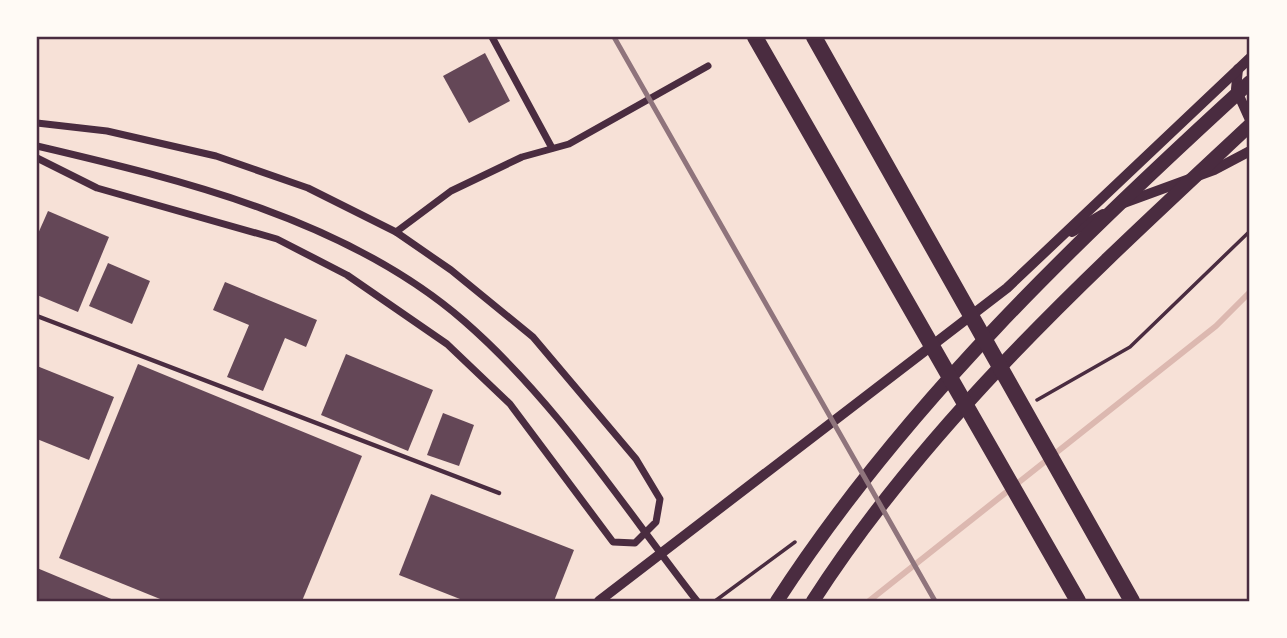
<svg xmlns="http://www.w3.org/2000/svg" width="1287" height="638" font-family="'Open Sans',sans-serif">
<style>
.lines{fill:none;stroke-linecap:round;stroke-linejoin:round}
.stream{stroke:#dcb8b0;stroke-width:6}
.building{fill:#644757}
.path{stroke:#4a2c40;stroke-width:3.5}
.service{stroke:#4a2c40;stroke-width:4.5}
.minor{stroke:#4a2c40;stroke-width:7}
.tertiary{stroke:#4a2c40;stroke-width:10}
.trunk{stroke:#4a2c40;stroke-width:14}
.motorway{stroke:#4a2c40;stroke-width:16}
.rail{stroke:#8f747c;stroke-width:5}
.neatline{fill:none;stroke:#4a2c40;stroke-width:2.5}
</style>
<rect width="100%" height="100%" fill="#f7e1d7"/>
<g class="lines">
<!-- stream -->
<path class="stream" d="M 869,601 L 1216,326 L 1250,292"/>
</g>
<!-- building -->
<g class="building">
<path d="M 485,53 L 510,101 L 469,123 L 443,76 Z"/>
<path d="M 48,211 L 109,237 L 78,312 L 37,295 L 37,236 Z"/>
<path d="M 108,263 L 150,281 L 132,324 L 89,306 Z"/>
<path d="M 225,282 L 317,320 L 306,347 L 285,338 L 263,391 L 227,377 L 249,325 L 213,310 Z"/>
<path d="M 346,354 L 433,390 L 408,451 L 321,415 Z"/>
<path d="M 138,364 L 362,456 L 302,601 L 165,601 L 59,558 Z"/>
<path d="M 37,366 L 114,397 L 89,460 L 37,439 Z"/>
<path d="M 443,413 L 474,425 L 459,466 L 427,455 Z"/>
<path d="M 431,494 L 574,550 L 554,601 L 465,601 L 399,575 Z"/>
<path d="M 37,568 L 116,601 L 37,601 Z"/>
</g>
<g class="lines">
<!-- path -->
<g class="path">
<path d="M 1037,400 L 1130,347 L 1250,231"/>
<path d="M 715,601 L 795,542"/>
</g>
<!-- service -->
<path class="service" d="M 37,316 L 499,493"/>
<!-- minor -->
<g class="minor">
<path d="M 492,37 L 552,148"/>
<path d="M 37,123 L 107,131 L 216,156 L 308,188 L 396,232 L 451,270 L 533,337 L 636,459 L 660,499 L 656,522 L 635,543 L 613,542 L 510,404 L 447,344 L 347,275 L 277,239 L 97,188 L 37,158"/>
<path d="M 37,146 C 182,180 348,220 464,321 C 556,401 623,506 697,601"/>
<path d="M 396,232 L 451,191 L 522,157 L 569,144 L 708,66"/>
</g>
<!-- tertiary -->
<g class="tertiary">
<path d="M 1238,69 L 1236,89 L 1250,120"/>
<path d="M 1121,204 L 1214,170 L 1250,151"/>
<path d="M 1072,232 L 1103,214"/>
<path d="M 599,601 L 1007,288 L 1250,58"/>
</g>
<!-- trunk -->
<g class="trunk">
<path d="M 777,601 C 904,405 1078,239 1250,82"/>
<path d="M 813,601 C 930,419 1093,272 1250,125"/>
</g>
<!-- motorway -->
<g class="motorway">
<path d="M 755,37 L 1078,601"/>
<path d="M 814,37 L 1132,601"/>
</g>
<!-- rail -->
<path class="rail" d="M 614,37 L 935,601"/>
</g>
<!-- border -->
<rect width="1287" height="638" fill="none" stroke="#fffaf5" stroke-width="77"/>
<rect x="38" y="38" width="1210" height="562" class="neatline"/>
</svg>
